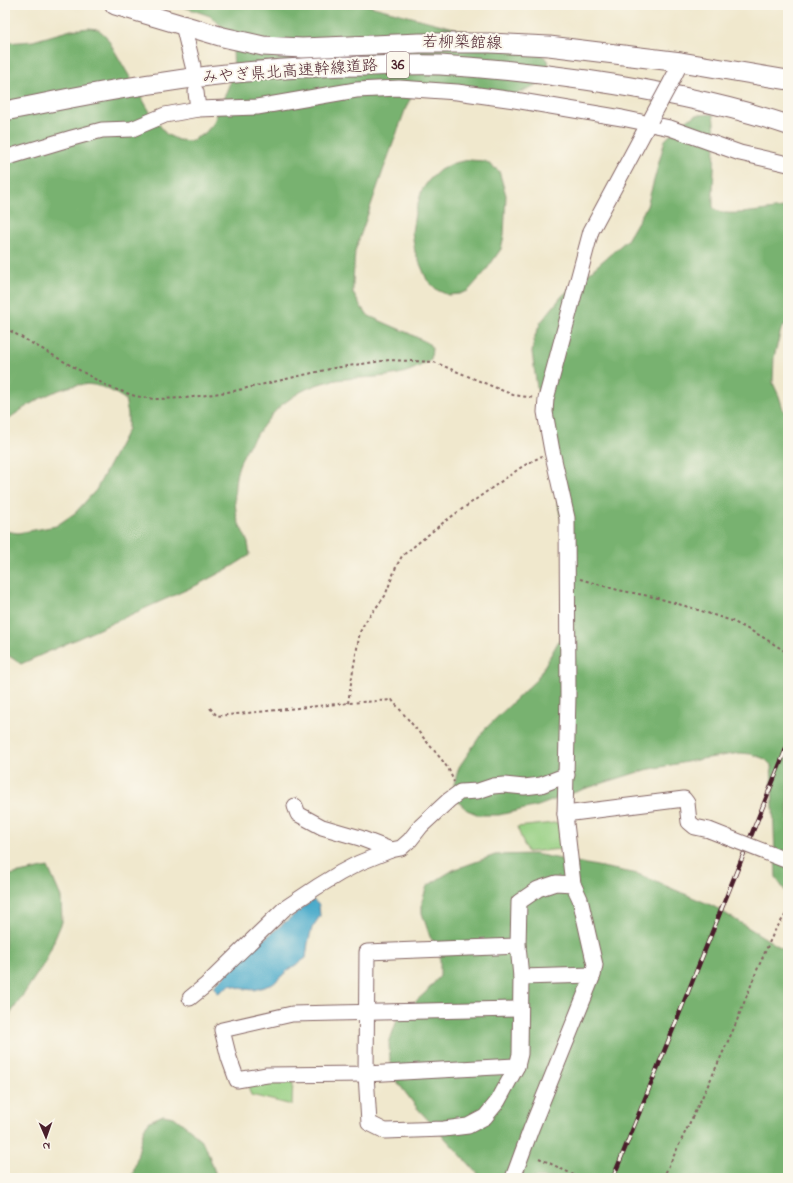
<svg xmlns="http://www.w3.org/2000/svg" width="793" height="1183" font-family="'Indie Flower','Klee One',sans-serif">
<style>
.green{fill:#96cf82;stroke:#707756}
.forest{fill:#78b270;stroke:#61684e}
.water{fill:#4cabcb;stroke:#4b657b}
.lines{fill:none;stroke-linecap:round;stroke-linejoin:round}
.minor-casing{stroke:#846564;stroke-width:17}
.major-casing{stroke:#846564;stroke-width:21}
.path{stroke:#846564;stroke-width:2;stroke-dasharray:3 3;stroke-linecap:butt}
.minor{stroke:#fff;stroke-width:15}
.major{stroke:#fff;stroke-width:19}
.rail-casing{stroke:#4a1f2b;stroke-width:4.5}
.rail{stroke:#fbf7ec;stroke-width:3;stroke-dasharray:9;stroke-linecap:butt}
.minor-bridge-casing{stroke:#846564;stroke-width:17;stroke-linecap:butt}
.minor-bridge{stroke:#fff;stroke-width:15}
.labels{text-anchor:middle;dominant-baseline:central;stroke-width:4;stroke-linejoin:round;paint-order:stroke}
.shield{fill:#fbf7ec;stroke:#7f6065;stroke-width:1}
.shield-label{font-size:15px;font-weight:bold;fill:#4a1f2b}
.street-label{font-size:16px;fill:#4a1f2b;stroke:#fbf7ec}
</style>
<rect width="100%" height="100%" fill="#fbf7ec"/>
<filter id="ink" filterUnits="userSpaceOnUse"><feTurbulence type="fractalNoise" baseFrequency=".025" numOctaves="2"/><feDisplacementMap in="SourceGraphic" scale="8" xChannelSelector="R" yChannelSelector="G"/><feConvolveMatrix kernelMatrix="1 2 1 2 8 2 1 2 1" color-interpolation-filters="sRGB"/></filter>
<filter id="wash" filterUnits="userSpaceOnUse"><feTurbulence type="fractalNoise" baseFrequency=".012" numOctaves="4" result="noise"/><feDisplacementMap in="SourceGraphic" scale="16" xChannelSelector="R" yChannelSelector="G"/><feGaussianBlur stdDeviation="0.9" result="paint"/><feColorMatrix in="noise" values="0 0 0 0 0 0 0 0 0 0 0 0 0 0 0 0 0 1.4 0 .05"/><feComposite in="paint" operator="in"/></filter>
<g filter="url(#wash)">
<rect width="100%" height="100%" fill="#f0e8cd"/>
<!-- green -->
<g class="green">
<path d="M 563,822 L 563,849 L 527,852 L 517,827 Z"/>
<path d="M 293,1078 L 292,1105 L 251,1095 L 247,1083 Z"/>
</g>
<!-- forest -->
<g class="forest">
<path d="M 178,5 L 366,5 L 534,49 L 548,60 L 550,72 L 549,79 L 512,96 L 468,90 L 453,84 L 427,85 L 416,89 L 407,105 L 384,168 L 355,251 L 353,282 L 353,293 L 361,307 L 369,316 L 408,333 L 428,343 L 432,348 L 431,360 C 420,366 410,372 398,374 C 381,378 363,377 346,379 C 325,380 303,388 287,401 C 276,408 266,422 258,433 C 240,456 233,473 235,503 C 236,508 236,513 237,518 C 240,527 245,535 248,543 C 249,547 249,551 250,555 L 231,567 L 197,585 L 21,664 L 9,656 L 5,656 L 5,531 L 18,533 L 56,526 L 75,513 L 96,490 L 128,429 L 128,414 L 125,399 C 115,393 106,387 94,385 C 67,380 25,405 5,422 L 5,43 L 33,41 L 71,30 L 89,28 L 98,29 L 106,36 L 150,112 L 166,134 L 178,140 L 191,141 L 205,133 L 213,124 L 234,73 L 233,50 L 228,32 L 210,16 Z"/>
<path d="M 713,114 C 718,145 712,176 713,207 C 714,208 716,210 718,211 C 728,217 770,209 783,208 L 788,204 L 788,321 L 781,330 L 774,357 L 773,383 L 779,396 L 783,409 L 788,415 L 788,895 L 776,878 L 772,782 L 771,765 L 765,759 L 751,754 L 740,753 L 702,759 L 645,770 L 584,789 L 538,806 L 499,815 L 479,815 L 467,810 L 455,799 L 454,784 L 459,767 L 484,730 L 537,679 L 561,637 L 568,558 L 537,388 L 532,352 L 535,336 L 541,322 L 562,296 L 627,240 L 647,206 L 665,140 L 683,122 L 696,115 Z"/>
<path d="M 469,160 L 485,161 L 499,171 L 506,195 L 504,236 L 501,249 L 485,272 L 468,291 L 459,294 L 448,295 L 437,290 L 427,280 L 415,252 L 412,232 L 415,213 L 422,190 L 429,180 L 440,170 L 454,163 Z"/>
<path d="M 535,854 L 638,874 L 713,906 L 788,952 L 788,1178 L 482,1178 L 418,1109 L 395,1079 L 390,1061 L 389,1043 L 398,1017 L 425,993 L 440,976 L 440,950 L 430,937 L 422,913 L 422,901 L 427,886 L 453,870 L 495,855 Z"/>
<path d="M 48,867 L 61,897 L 62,922 L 45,962 L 5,1022 L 5,876 Z"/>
<path d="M 163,1115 L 174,1117 L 192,1131 L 206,1147 L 217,1178 L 132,1178 L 144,1128 L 150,1121 Z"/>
</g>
<!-- water -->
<path class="water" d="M 313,900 L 319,905 L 320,916 L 312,928 L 308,943 L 306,958 L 287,971 L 273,984 L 254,990 L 244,989 L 230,985 L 218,993 L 214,986 L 259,943 Z"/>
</g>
<g filter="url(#ink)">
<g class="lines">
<!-- minor casing -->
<g class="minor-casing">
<g id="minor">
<path d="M 183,25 L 193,66"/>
<path d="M 671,82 L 681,62"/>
<path d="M 196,92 L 198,109"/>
<path d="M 5,158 L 72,138 L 102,130 L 132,129 L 165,115 L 198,109 L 257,107 L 356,90 L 399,88 L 457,92 L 515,100 L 622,118 L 670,128 L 740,153 L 788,164"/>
<path d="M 295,806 L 298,814 L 322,827 L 360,838 L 391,850"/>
<path d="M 565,814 L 684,799 L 687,803 L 689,822 L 695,827 L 709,830"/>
<path d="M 518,946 L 521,977 L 520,1054 L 517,1066 L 498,1101 L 485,1117 L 468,1126 L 444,1129 L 385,1131 L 369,1123 L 366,1074 L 367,952 Z"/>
<path d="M 518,946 L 519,902 L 538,889 L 556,883 L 573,884"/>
<path d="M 521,977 L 593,975"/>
<path d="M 190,998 L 206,985 L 284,909 L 317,887 L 340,873 L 359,863 L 391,850 L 401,848 L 410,840 L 421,826 L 449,800 L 460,792 L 478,791 L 493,786 L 504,785 L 524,787 L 541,785 L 567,775"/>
<path d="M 517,1066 L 366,1074 L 267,1075 L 237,1080 L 229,1058 L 222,1030 L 292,1014 L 520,1009"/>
<path d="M 513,1178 L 531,1129 L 593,975 L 595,965 L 580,899 L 573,884 L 565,814 L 568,696 L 567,518 L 552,451 L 545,412 L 546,399 L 591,231 L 651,119"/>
</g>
</g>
<!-- major casing -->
<g class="major-casing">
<g id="major">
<path d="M 115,5 L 223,37 L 263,46 L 302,48 L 420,43 L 490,43 L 549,46 L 681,62 L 788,80"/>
<path d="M 5,111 C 56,101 106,90 158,83 C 228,72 300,66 372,66 C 394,65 417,64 440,65 C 489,68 538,73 586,80 C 654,90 723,103 788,125"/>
</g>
</g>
<!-- path -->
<g class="path">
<path d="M 5,328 L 109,387 L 135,396 L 155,399 L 186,398 L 234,391 L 334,368 L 389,360 L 434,362 L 513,395 L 535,398"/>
<path d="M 580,579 L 618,590 L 654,597 L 692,608 L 732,621 L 761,636 L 788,653"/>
<path d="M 348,703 L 353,670 L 360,632 L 365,622 L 385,596 L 396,567 L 402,556 L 444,522 L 496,485 L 523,466 L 542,456"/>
<path d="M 210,708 L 217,716 L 348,703 L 392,700 L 442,760 L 449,770 L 454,782"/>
<path d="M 539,1158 L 580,1178"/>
<path d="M 663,1178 L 709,1083 L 734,1028 L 757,970 L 774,932 L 788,911"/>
</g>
<!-- minor -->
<use href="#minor" class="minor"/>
<!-- major -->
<use href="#major" class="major"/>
<!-- rail casing -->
<g class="rail-casing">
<path id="rail" d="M 613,1178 L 788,744"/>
</g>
<!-- rail -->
<use href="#rail" class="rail"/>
<!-- minor-bridge casing -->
<g class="minor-bridge-casing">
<g id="minor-bridge">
<path d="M 651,119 L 671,82"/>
<path d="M 709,830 L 788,861"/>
</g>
</g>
<!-- minor-bridge -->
<use href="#minor-bridge" class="minor-bridge"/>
</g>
</g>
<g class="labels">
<!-- shield labels -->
<rect class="shield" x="387" y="52" width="22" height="26" rx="3"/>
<g class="shield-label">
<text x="398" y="65">36</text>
</g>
<!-- street labels -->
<g class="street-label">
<text transform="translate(462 43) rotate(1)">若柳築館線</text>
<text transform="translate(290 72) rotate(-4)">みやぎ県北高速幹線道路</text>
</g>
</g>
<!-- margin -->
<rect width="793" height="1183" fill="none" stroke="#fbf7ec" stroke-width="20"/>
<!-- north arrow -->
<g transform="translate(46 1137) rotate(178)" stroke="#fbf7ec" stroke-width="3" paint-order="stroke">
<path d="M0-3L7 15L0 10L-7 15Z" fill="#4a1f2b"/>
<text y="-6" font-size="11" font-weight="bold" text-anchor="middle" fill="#4a1f2b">N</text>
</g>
</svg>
